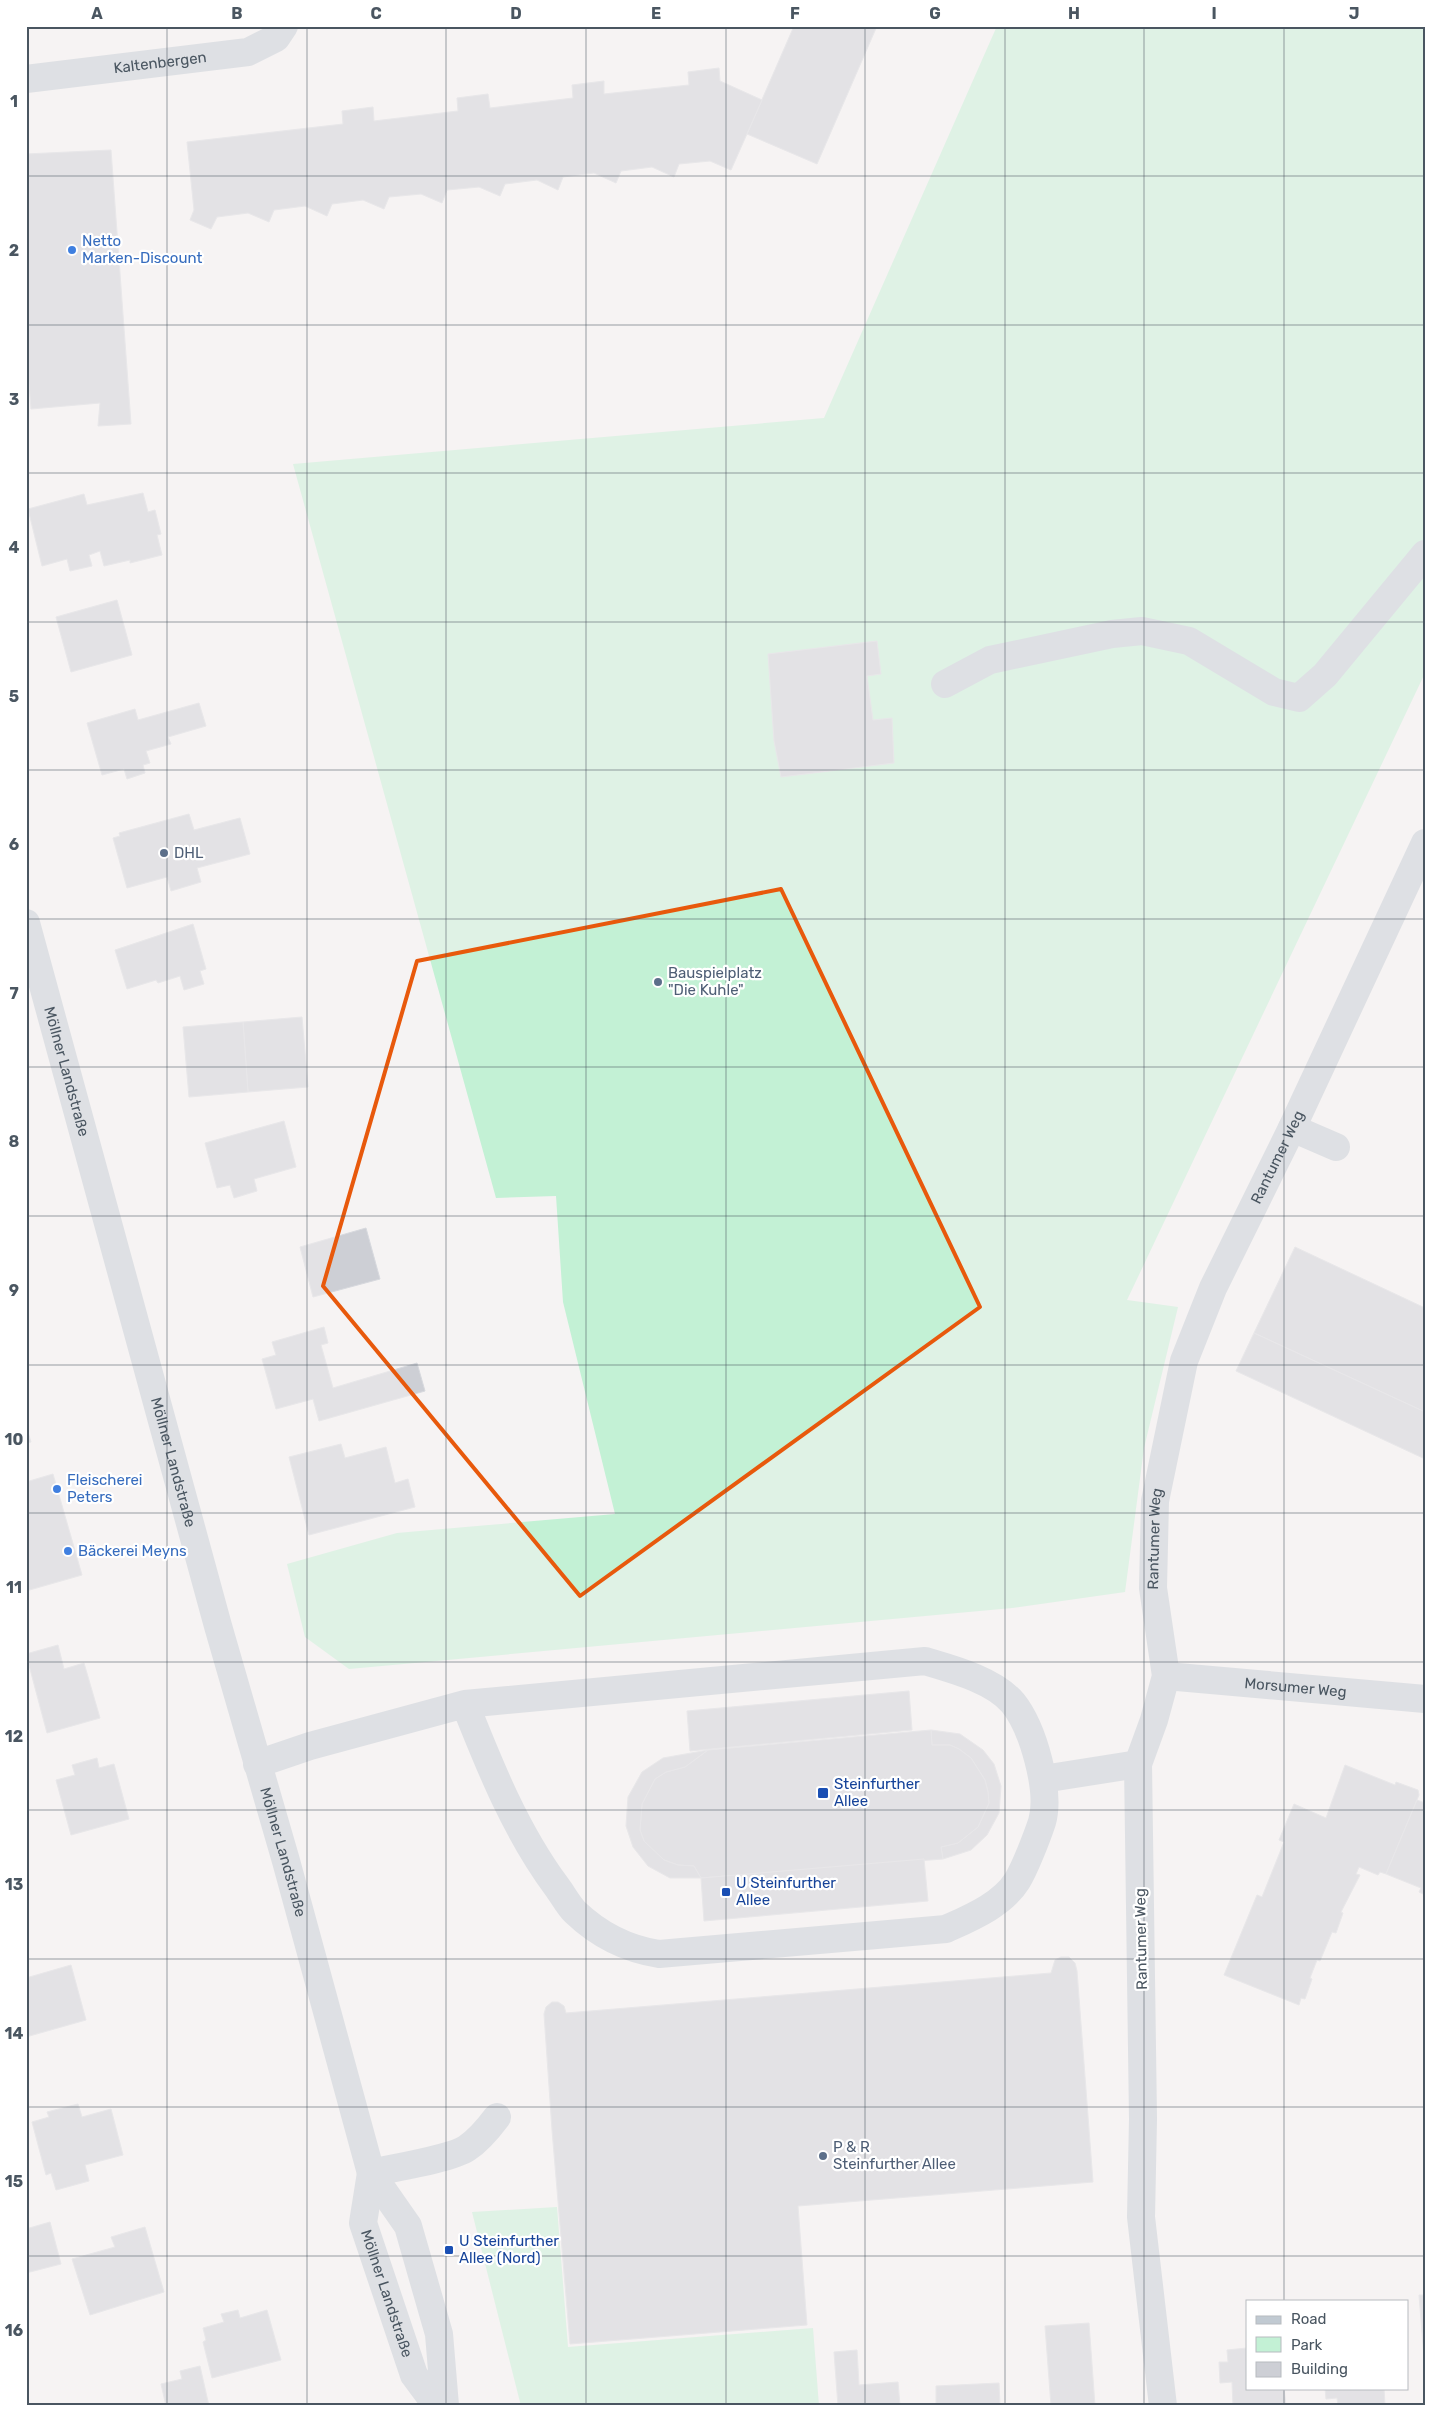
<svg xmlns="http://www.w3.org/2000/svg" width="1451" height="2432" font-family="Rubik,sans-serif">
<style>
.green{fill:#c3f1d5}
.building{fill:#cdcfd5;stroke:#d7d9de}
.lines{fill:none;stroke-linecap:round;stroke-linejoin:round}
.minor{stroke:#c1cad2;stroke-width:28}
.marked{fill:none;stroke:#e8590c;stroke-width:4;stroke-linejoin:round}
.grid{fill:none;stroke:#4a5661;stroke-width:1;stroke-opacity:0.55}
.shop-dot{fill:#3f7fe0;stroke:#fff;stroke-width:2}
.service-dot{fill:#5c6f8a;stroke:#fff;stroke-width:2}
.transit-dot{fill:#1a4fb4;stroke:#fff;stroke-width:2}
.labels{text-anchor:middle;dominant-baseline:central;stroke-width:4.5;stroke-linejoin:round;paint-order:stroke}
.street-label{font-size:15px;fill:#4a5661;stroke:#fff}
.shop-label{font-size:15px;fill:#366cbe;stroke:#fff;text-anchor:start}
.service-label{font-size:15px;fill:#4e5e75;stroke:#fff;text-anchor:start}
.transit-label{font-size:15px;fill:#164399;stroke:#fff;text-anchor:start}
.neatline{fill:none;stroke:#4a5661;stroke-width:2}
.grid-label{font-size:16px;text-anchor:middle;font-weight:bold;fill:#4a5661}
</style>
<rect width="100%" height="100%" fill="#f5f3f3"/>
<!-- green -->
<g class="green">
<path d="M 997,26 L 1425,26 L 1425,673 L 1127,1300 L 1178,1307 L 1144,1448 L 1125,1592 L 1012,1608 L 349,1669 L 305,1637 L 287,1564 L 397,1533 L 615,1514 L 563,1302 L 556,1196 L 496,1198 L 293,464 L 824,418 Z"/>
<path d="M 557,2207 L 568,2347 L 813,2328 L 819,2406 L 521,2406 L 472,2212 Z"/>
</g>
<!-- building -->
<g class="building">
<path d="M 794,26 L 877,26 L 817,164 L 747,134 Z"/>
<path d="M 719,68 L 720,81 L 762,100 L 731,170 L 710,161 L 679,164 L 674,177 L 652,167 L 621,171 L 616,183 L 594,173 L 563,177 L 558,190 L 537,180 L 505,184 L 500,196 L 479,187 L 447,190 L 442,203 L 421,194 L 389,197 L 384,209 L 363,200 L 332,204 L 327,216 L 305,206 L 274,210 L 269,222 L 248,213 L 217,217 L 211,229 L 190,220 L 194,210 L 187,142 L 343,124 L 342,111 L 373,107 L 374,121 L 458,111 L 457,98 L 488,94 L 490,108 L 573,98 L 572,85 L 604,81 L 604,94 L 689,85 L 688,72 Z"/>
<path d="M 111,150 L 131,424 L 98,426 L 100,403 L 31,409 L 26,346 L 26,154 Z"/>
<path d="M 143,493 L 148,512 L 155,510 L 161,534 L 157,535 L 162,555 L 130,563 L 130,560 L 104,566 L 100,551 L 89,555 L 92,566 L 70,571 L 67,559 L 42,566 L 28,509 L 84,494 L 87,505 Z"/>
<path d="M 117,600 L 132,655 L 71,672 L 56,617 Z"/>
<path d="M 877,641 L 881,674 L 867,676 L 873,720 L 892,718 L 894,763 L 781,777 L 774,741 L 768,654 Z"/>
<path d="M 199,703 L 206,726 L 168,737 L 171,744 L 146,751 L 150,763 L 143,765 L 145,773 L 127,779 L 124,769 L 102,775 L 87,723 L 135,709 L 138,720 Z"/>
<path d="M 189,814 L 194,830 L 240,818 L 250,854 L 197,868 L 201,882 L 171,891 L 167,877 L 127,888 L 113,838 L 120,836 L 119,833 Z"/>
<path d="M 193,924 L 206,969 L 200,971 L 204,984 L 184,990 L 180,976 L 158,983 L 156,980 L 127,989 L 115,950 Z"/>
<path d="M 302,1017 L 308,1087 L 248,1092 L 243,1022 Z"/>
<path d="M 243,1022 L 248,1092 L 189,1097 L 183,1027 Z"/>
<path d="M 284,1121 L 296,1167 L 254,1179 L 257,1191 L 234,1198 L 230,1185 L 217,1188 L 205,1143 Z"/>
<path d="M 366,1228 L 380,1279 L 313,1297 L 300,1247 Z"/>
<path d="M 1295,1247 L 1425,1308 L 1425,1412 L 1254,1333 Z"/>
<path d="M 324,1327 L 328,1343 L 321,1345 L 333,1388 L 417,1363 L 425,1391 L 319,1421 L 313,1399 L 276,1409 L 262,1359 L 276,1355 L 272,1342 Z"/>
<path d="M 1254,1333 L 1425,1412 L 1425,1459 L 1236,1371 Z"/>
<path d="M 26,1426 L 31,1442 L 26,1443 Z"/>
<path d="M 341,1444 L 345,1458 L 386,1447 L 395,1483 L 408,1479 L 415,1507 L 309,1535 L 289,1457 Z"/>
<path d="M 53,1474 L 82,1575 L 26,1591 L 26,1482 Z"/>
<path d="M 58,1645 L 64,1669 L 84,1663 L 100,1718 L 47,1733 L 26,1654 Z"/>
<path d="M 909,1691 L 912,1730 L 690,1751 L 687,1711 Z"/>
<path d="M 931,1730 L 960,1734 L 983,1750 L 994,1764 L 1001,1786 L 999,1813 L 987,1835 L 971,1850 L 943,1859 L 941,1847 L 958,1843 L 978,1827 L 989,1803 L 988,1792 L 985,1780 L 971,1758 L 959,1749 L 950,1745 L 932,1745 Z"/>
<path d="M 931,1730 L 932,1745 L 950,1745 L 959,1749 L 971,1758 L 985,1780 L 988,1792 L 989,1803 L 978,1827 L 958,1843 L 941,1847 L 943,1859 L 701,1878 L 694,1866 L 678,1865 L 664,1860 L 653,1852 L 644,1841 L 640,1830 L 642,1804 L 655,1779 L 666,1772 L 685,1767 L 708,1750 Z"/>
<path d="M 708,1750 L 685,1767 L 666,1772 L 655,1779 L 642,1804 L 640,1830 L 644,1841 L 664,1860 L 678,1865 L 694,1866 L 701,1878 L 670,1878 L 648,1866 L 633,1847 L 626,1826 L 628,1797 L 642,1772 L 663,1758 Z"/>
<path d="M 97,1758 L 99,1768 L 114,1764 L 129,1819 L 71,1835 L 56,1780 L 75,1775 L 72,1765 Z"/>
<path d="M 1345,1765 L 1395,1785 L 1396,1782 L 1418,1790 L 1419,1795 L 1386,1874 L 1380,1872 L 1378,1875 L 1359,1867 L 1356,1874 L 1360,1875 L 1341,1912 L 1343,1913 L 1336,1933 L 1332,1932 L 1320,1961 L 1317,1960 L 1310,1978 L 1312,1979 L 1305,1999 L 1301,1998 L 1299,2005 L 1224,1975 L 1257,1895 L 1262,1897 L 1284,1842 L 1279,1840 L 1294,1804 L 1326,1818 Z"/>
<path d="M 1417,1800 L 1425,1803 L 1425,1895 L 1419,1892 L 1421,1888 L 1386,1874 Z"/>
<path d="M 924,1859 L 928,1901 L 704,1921 L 701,1878 Z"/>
<path d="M 1061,1957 L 1069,1957 L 1075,1963 L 1077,1971 L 1093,2182 L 798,2206 L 807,2325 L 570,2344 L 552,2130 L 544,2014 L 546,2007 L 552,2002 L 558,2002 L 564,2006 L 566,2013 L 1051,1973 L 1055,1960 Z"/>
<path d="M 71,1965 L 86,2020 L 26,2037 L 26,1978 Z"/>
<path d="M 78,2104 L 82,2117 L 111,2109 L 123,2155 L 85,2165 L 89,2181 L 56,2190 L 51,2173 L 46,2175 L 32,2122 L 49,2117 L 47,2112 Z"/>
<path d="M 50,2222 L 61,2264 L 26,2273 L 26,2229 Z"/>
<path d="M 145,2227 L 164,2292 L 90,2315 L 72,2259 L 115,2247 L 111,2237 Z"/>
<path d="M 1419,2295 L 1425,2295 L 1425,2370 Z"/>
<path d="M 238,2310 L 240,2318 L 267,2310 L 281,2360 L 212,2378 L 203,2342 L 206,2340 L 203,2328 L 224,2322 L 221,2314 Z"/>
<path d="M 1089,2323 L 1095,2406 L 1051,2406 L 1045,2326 Z"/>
<path d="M 1247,2348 L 1247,2388 L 1284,2388 L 1286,2406 L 1233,2406 L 1232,2382 L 1220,2383 L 1219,2362 L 1228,2362 L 1227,2350 Z"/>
<path d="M 857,2350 L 859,2385 L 898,2382 L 900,2406 L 838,2406 L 834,2352 Z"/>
<path d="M 200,2366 L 209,2406 L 166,2406 L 161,2384 L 182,2379 L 180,2371 Z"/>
<path d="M 999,2383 L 1000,2406 L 936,2406 L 936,2386 Z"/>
<path d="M 1325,2388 L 1384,2388 L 1385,2406 L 1338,2406 L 1337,2398 L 1326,2399 Z"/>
</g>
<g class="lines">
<!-- minor -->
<g class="minor">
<path id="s1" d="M 26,79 L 248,52 L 276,38 L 284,26"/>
<path d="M 945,684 L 990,660 L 1112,634 L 1142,631 L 1189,641 L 1274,692 L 1299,698 L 1325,675 L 1425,554"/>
<path id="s2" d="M 26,923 L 218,1626 L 286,1861 L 371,2173 L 408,2226 L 439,2334 L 445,2406"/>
<path d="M 1292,1128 L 1336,1147"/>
<path id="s3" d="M 1166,1676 L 1425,1699"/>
<path d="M 257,1764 L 310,1746 L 465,1704 L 925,1661 C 952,1669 994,1680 1013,1703 C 1033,1728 1051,1791 1042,1822 C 1037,1837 1025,1868 1017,1881 C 1002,1905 970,1918 946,1929 L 659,1954 C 627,1949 599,1935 575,1912 C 568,1905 563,1895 557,1887 C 516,1832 490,1767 465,1704"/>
<path d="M 1043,1779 L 1138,1764"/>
<path id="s4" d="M 371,2173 L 363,2223 L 414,2375 L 437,2406"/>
<path d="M 371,2173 C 392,2168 451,2159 467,2148 C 479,2140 488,2129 497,2117"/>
<path id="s5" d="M 1163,2406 L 1141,2217 L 1143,2119 L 1138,1764 L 1154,1720 L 1166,1676 L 1153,1588 L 1155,1501 L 1184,1361 L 1213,1288 L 1292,1128 L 1425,843"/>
</g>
</g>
<!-- marked area -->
<path d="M0 0H1451V2432H0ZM 781,889 L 980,1307 L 580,1596 L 323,1286 L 417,961 Z" fill="#f5f3f3" fill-opacity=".55" fill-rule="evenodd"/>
<path class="marked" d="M 781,889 L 980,1307 L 580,1596 L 323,1286 L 417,961 Z"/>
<!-- grid -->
<path class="grid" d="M 167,26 L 167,2406M 307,26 L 307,2406M 446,26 L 446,2406M 586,26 L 586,2406M 726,26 L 726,2406M 865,26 L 865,2406M 1005,26 L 1005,2406M 1144,26 L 1144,2406M 1284,26 L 1284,2301M 26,176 L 1425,176M 26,325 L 1425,325M 26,473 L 1425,473M 26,622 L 1425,622M 26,770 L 1425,770M 26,919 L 1425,919M 26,1067 L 1425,1067M 26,1216 L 1425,1216M 26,1365 L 1425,1365M 26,1513 L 1425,1513M 26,1662 L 1425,1662M 26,1810 L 1425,1810M 26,1959 L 1425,1959M 26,2107 L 1425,2107M 26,2256 L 1425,2256M 1284,2388 L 1284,2406"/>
<!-- markers -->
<g class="shop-dot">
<circle cx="72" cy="250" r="5"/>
<circle cx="57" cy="1489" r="5"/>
<circle cx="68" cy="1551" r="5"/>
</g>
<g class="service-dot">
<circle cx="164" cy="853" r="5"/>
<circle cx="658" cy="982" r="5"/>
<circle cx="823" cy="2156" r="5"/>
</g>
<g class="transit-dot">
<rect x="817" y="1787" width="12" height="12" rx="2.5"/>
<rect x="721" y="1887" width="10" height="10" rx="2.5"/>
<rect x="444" y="2245" width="10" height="10" rx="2.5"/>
</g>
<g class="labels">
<!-- street labels -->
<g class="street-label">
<text stroke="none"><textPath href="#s1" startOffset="135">Kaltenbergen</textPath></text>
<text stroke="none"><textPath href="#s2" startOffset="154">Möllner Landstraße</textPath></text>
<text stroke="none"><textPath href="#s5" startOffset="1279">Rantumer Weg</textPath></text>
<text stroke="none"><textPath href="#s2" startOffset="559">Möllner Landstraße</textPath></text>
<text stroke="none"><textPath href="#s5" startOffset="874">Rantumer Weg</textPath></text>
<text stroke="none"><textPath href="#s3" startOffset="130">Morsumer Weg</textPath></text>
<text stroke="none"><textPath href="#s2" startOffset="964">Möllner Landstraße</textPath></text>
<text transform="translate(1141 1939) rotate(-91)">Rantumer Weg</text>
<text stroke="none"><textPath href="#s4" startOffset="125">Möllner Landstraße</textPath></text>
</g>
<!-- shop labels -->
<g class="shop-label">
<text x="82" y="241">Netto<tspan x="82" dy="17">Marken-Discount</tspan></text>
<text x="67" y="1480">Fleischerei<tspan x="67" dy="17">Peters</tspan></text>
<text x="78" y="1551">Bäckerei Meyns</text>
</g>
<!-- service labels -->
<g class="service-label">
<text x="174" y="853">DHL</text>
<text x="668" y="973">Bauspielplatz<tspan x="668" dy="17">"Die Kuhle"</tspan></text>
<text x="833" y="2147">P &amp; R<tspan x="833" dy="17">Steinfurther Allee</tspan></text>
</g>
<!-- transit labels -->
<g class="transit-label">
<text x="834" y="1784">Steinfurther<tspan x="834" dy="17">Allee</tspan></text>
<text x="736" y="1883">U Steinfurther<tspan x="736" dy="17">Allee</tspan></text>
<text x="459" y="2241">U Steinfurther<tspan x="459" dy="17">Allee (Nord)</tspan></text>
</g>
</g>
<!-- border -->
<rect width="1451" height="2432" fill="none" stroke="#ffffff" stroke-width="55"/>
<!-- legend -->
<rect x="1246" y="2300" width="162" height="90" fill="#ffffff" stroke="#b7bbc0"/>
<rect x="1256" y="2316" width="25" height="8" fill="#c1cad2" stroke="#b7bbc0"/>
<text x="1291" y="2324" font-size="15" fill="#4a5661">Road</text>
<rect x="1256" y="2337" width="25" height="15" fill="#c3f1d5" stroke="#b7bbc0"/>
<text x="1291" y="2350" font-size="15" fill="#4a5661">Park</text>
<rect x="1256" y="2362" width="25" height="15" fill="#cdcfd5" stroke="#b7bbc0"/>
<text x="1291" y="2374" font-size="15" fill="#4a5661">Building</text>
<rect x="28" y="28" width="1396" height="2376" class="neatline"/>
<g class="grid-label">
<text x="97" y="19">A</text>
<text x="237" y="19">B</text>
<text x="376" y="19">C</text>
<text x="516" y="19">D</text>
<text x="656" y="19">E</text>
<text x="795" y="19">F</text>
<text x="935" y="19">G</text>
<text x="1074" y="19">H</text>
<text x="1214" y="19">I</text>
<text x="1354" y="19">J</text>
<text x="14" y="107">1</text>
<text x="14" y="256">2</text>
<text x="14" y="405">3</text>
<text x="14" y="553">4</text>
<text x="14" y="702">5</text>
<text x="14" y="850">6</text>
<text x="14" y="999">7</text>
<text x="14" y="1147">8</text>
<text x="14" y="1296">9</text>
<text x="14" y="1445">10</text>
<text x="14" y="1593">11</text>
<text x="14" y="1742">12</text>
<text x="14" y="1890">13</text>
<text x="14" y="2039">14</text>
<text x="14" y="2187">15</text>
<text x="14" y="2336">16</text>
</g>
</svg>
